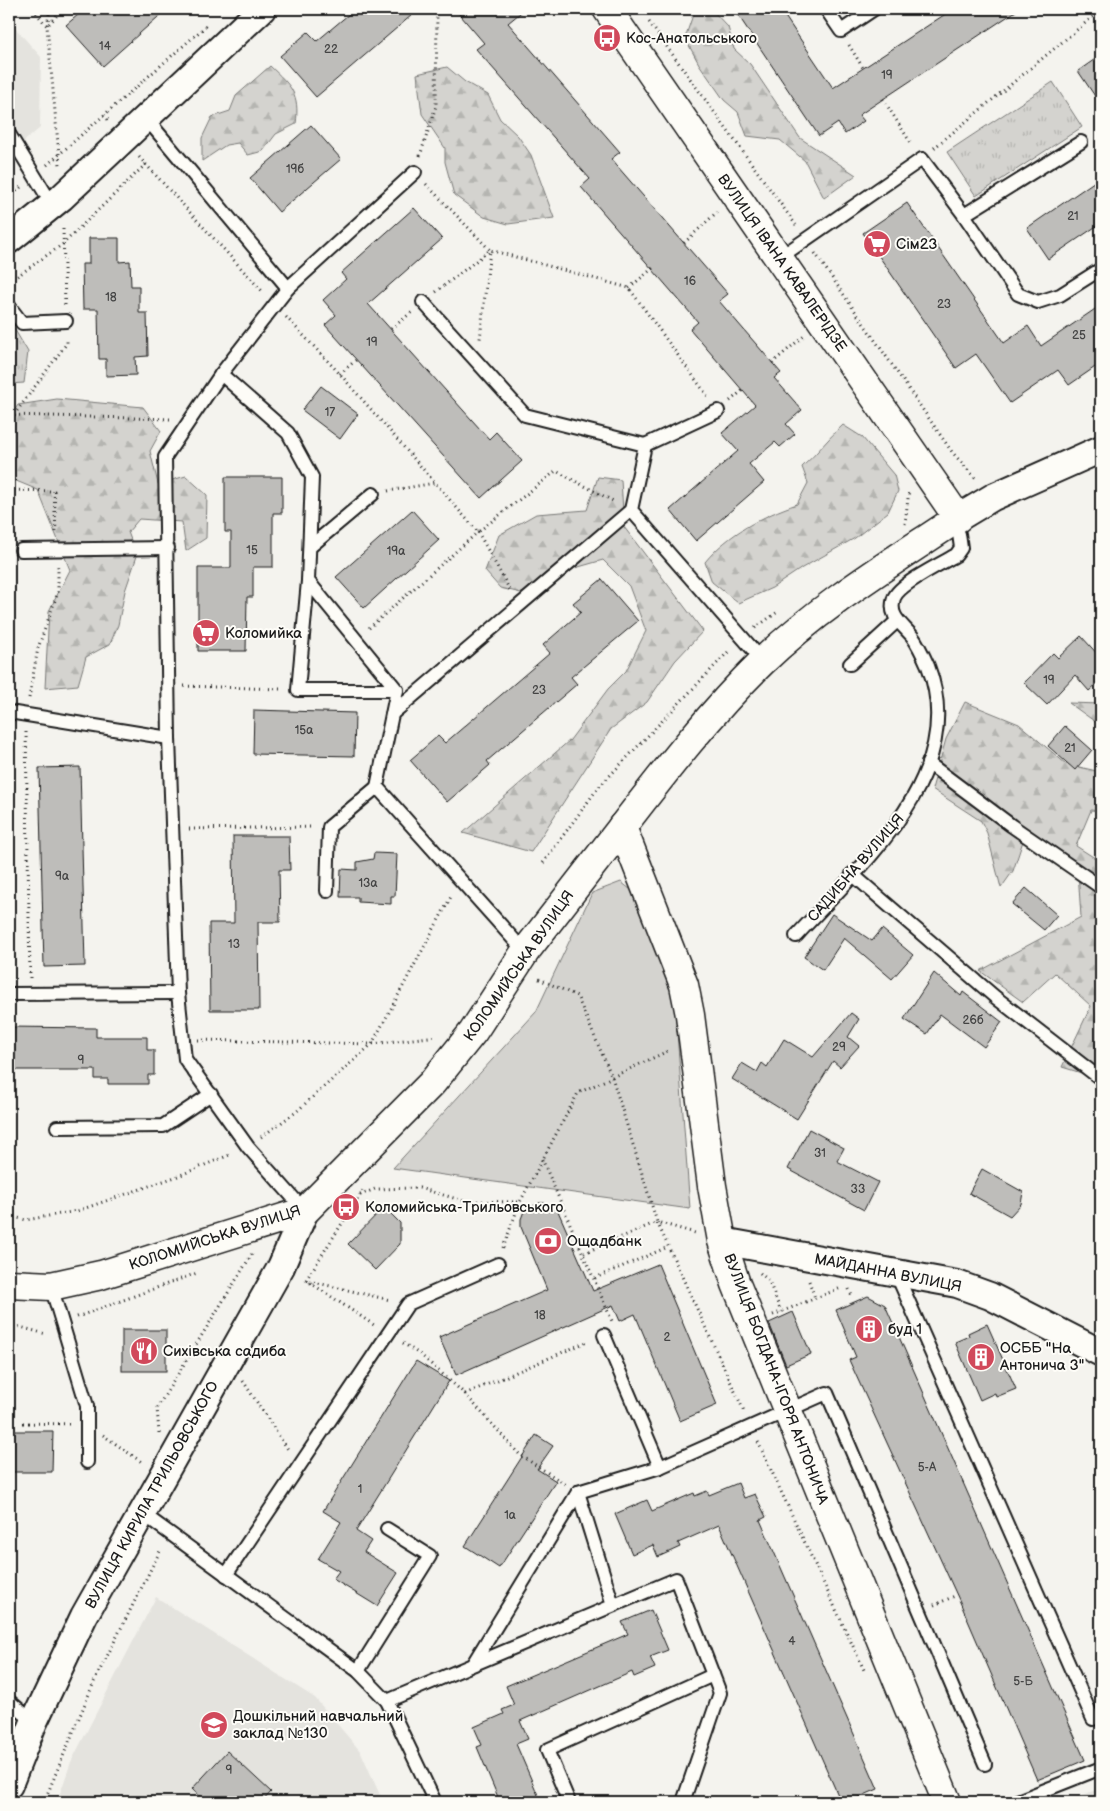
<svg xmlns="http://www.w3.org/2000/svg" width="1110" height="1811" font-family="'Balsamiq Sans',sans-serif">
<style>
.built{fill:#e4e3de}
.grass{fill:#d4d3cf;stroke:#787876}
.forest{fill:url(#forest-firs);stroke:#787876}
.park{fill:url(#park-tufts);stroke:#787876}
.building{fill:#bebdba;stroke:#1c1c1c}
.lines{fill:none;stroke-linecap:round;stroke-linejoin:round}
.service-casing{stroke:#1c1c1c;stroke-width:16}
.minor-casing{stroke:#1c1c1c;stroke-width:30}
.tertiary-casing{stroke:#1c1c1c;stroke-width:31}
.secondary-casing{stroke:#1c1c1c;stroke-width:31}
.path{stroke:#1c1c1c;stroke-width:3;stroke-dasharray:1 4;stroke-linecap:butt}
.service{stroke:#fdfcf7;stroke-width:12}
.minor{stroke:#fdfcf7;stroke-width:26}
.tertiary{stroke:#fdfcf7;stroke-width:28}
.secondary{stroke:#fdfcf7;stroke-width:28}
.labels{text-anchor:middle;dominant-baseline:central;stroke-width:4;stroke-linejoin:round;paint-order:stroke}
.number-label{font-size:12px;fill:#444}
.poi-label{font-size:15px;fill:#1c1c1c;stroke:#fdfcf7;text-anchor:start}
.street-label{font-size:15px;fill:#1c1c1c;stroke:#fdfcf7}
</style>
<defs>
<pattern id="forest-firs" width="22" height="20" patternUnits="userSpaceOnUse" patternTransform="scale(1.25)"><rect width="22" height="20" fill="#d4d3cf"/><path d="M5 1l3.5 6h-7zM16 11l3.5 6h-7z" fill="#b5b5b1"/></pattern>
<pattern id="park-tufts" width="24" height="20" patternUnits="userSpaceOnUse" patternTransform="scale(1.25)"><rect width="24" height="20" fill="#d4d3cf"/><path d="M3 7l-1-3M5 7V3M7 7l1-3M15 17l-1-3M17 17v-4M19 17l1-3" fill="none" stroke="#b5b5b1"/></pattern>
</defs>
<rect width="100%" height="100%" fill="#f4f3ee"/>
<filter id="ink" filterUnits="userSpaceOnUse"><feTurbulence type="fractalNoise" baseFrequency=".02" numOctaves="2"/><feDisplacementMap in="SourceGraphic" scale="10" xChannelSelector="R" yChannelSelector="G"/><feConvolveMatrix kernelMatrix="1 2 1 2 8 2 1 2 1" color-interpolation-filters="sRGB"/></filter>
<g filter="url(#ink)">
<!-- built -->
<g class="built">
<path d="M 9,21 L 41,57 L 40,128 L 9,154 Z"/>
<path d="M 156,1597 L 315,1698 L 361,1752 L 383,1802 L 57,1802 L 71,1762 Z"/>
<path d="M 1101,1788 L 1101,1802 L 1065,1802 Z"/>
</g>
<!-- grass -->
<path class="grass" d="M 621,882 L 640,897 L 674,992 L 690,1209 L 393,1168 L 536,1012 L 592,893 Z"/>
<!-- forest -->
<g class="forest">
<path d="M 695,9 L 711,9 L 728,27 L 734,49 L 750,64 L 800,138 L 856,175 L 824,198 L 805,161 L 780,140 L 747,136 L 738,112 L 724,100 L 699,64 L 685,38 Z"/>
<path d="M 270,66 C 291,86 300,93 296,124 L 276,134 L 263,151 L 248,155 L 238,143 L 226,145 L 202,161 L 202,138 L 212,117 L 230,111 L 236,96 Z"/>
<path d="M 447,67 L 465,82 L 488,95 L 500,119 L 518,136 L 531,155 L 554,218 L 508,224 L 484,217 L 454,195 L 445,162 L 445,148 L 422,114 L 417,74 Z"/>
<path d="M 57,399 L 143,407 L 161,431 L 150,451 L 158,484 L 186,476 L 207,495 L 206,538 L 186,551 L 182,522 L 139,519 L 128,532 L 137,556 L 125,591 L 118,625 L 110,644 L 86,657 L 78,685 L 45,688 L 49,611 L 70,570 L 38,490 L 9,478 L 9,418 L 18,405 Z"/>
<path d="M 843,425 L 862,437 L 894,475 L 898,491 L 888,512 L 855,538 L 802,568 L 772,588 L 738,603 L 712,582 L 705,562 C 728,534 762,516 797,504 L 808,483 L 802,467 C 817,454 828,438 843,425 Z"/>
<path d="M 598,477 L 621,480 L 624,527 L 703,631 L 675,661 L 647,702 L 611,729 L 531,852 L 463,833 L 570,740 L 608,689 L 626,671 L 646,631 L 629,586 L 603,560 L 575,568 L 534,596 L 500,588 L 485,571 L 499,535 L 536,514 L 587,510 Z"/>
<path d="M 965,702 L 1019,724 L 1066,764 L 1101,772 L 1101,811 L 1091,810 L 1076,846 L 1101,862 L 1101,1079 L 1062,1067 L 1091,1006 L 1055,973 L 1023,1002 L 980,971 L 1081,917 L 1078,872 L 1057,848 L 1025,835 L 1013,871 L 1001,888 L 987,833 L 981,821 L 932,789 L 946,739 Z"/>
<path d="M 1069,703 L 1101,704 L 1101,726 Z"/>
</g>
<!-- park -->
<g class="park">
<path d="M 1053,82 L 1082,127 L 976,196 L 947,152 Z"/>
<path d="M 9,320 L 28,352 L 24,383 L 9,384 Z"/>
</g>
<!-- building -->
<g class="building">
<path d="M 85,9 L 167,9 L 103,66 L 66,25 Z"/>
<path d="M 355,9 L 419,9 L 316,97 L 280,56 L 308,32 L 317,41 Z"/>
<path d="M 455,9 L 525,9 L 508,23 L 620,152 L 611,159 L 728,294 L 719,301 L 781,373 L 774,378 L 802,410 L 786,424 L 795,434 L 780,447 L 775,442 L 749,464 L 764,482 L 696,541 L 670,510 L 738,451 L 722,433 L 755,405 L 690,329 L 698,322 L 581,187 L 590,179 L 476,49 L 484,43 Z"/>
<path d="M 734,9 L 780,9 L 833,88 L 953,9 L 1019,9 L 859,115 L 864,121 L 845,134 L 838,123 L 819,136 Z"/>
<path d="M 1101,55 L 1101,105 L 1078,71 Z"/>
<path d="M 311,125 L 341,159 L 279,212 L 250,178 Z"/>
<path d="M 1101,177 L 1101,223 L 1048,259 L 1027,228 Z"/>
<path d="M 907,203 L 1004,343 L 1028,326 L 1041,346 L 1101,305 L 1101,363 L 1069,385 L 1058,370 L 1010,403 L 976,354 L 956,368 L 863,233 Z"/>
<path d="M 414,208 L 442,239 L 368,304 L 489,439 L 496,432 L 522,461 L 481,498 L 325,325 L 336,315 L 323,300 L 346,279 L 341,273 Z"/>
<path d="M 89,238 L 119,238 L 119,262 L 130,261 L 131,286 L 139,286 L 139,313 L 147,313 L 148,356 L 135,357 L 136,375 L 106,376 L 106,359 L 99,359 L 98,309 L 83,309 L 82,264 L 89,264 Z"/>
<path d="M 321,386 L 358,414 L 340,439 L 302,410 Z"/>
<path d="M 225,477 L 282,477 L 282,513 L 273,513 L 273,567 L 253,567 L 253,597 L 247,597 L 246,651 L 198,651 L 198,568 L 231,568 L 231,532 L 225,532 Z"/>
<path d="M 412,510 L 439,540 L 364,608 L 336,577 Z"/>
<path d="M 602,579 L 638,621 L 571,677 L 577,684 L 487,761 L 490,765 L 447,802 L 410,760 L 438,736 L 445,743 L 550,653 L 543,645 L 581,612 L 573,603 Z"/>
<path d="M 1081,636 L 1101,658 L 1101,680 L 1089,691 L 1075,675 L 1047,705 L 1024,683 L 1053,653 L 1058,658 Z"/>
<path d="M 254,710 L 355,713 L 354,756 L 253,754 Z"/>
<path d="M 1065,726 L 1092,750 L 1075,770 L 1048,746 Z"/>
<path d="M 80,767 L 85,966 L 44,967 L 39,768 Z"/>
<path d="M 233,836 L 289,836 L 290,870 L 279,870 L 280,922 L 258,922 L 259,1010 L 210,1010 L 209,923 L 234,923 Z"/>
<path d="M 374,853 L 397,854 L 395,896 L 391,896 L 391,904 L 358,902 L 358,897 L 340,897 L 341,869 L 357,870 L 357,862 L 373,859 Z"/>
<path d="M 1026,888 L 1057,915 L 1044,930 L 1012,904 Z"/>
<path d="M 832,914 L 872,941 L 882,929 L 913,955 L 892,979 L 844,938 L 823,970 L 804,957 Z"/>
<path d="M 934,973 L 961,996 L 963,992 L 1002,1022 L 984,1047 L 940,1014 L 927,1034 L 904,1019 Z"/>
<path d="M 851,1013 L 859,1019 L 848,1037 L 859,1046 L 840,1067 L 833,1061 L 797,1119 L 732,1079 L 742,1063 L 757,1072 L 762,1063 L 767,1067 L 784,1039 L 813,1057 Z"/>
<path d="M 9,1027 L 96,1028 L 96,1037 L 147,1037 L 147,1050 L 154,1050 L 154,1075 L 148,1075 L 148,1084 L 108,1084 L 108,1079 L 95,1079 L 95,1070 L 9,1070 Z"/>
<path d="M 809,1129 L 844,1148 L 837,1161 L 878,1182 L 864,1210 L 788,1169 Z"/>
<path d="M 982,1169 L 1023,1192 L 1021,1204 L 1010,1216 L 969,1193 Z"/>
<path d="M 539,1203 L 547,1203 L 558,1211 L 593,1291 L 658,1264 L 717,1405 L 680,1421 L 635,1314 L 620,1321 L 613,1305 L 456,1375 L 439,1337 L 547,1290 L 521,1227 L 521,1219 L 524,1211 Z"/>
<path d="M 384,1207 L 400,1223 L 400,1244 L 375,1270 L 348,1244 Z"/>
<path d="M 868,1296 L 885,1305 L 1085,1760 L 1037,1780 L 960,1602 L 849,1360 L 856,1357 L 836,1310 Z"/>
<path d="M 793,1312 L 811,1354 L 786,1365 L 769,1323 Z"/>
<path d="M 987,1324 L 1016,1389 L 996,1397 L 995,1393 L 980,1400 L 955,1342 L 969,1336 L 968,1333 Z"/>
<rect x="122" y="1330" width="44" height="41"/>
<path d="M 416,1361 L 449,1381 L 356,1531 L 371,1541 L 364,1552 L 398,1573 L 377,1606 L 333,1579 L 339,1571 L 318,1559 L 341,1522 L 323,1511 Z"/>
<path d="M 9,1431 L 53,1431 L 52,1472 L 9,1472 Z"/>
<path d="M 536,1435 L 553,1446 L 537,1469 L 556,1481 L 499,1568 L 465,1546 Z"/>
<path d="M 738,1483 L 744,1498 L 755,1494 L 766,1517 L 760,1520 L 878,1789 L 848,1802 L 841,1802 L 719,1525 L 678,1543 L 680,1547 L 658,1557 L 653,1545 L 632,1554 L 615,1514 L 647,1500 L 652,1511 L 694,1493 L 695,1496 L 707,1491 L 709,1495 Z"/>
<path d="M 651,1610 L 668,1650 L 650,1657 L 655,1668 L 634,1677 L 632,1672 L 520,1721 L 528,1739 L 516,1744 L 541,1802 L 500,1802 L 477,1747 L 482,1745 L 474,1727 L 504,1714 L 502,1710 L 514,1705 L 506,1686 L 628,1634 L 622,1622 Z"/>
<path d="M 227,1751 L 271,1792 L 262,1802 L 206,1802 L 192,1789 Z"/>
</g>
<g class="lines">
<!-- service casing -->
<g class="service-casing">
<g id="service">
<path d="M 826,9 L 841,31 L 874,9"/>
<path d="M 145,117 L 288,288 L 221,374 L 165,457 L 169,738 L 178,993 L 185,1059 L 248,1147 L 305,1211"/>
<path d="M 9,134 L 53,206"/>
<path d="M 964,215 L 1081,142"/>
<path d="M 779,258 L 922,159 L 964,215 L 1018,294 L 1038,302 L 1060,295 L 1101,269"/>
<path d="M 288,288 L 415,172"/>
<path d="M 423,302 L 525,415 L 645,445 L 631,510 L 763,661"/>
<path d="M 9,306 L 22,323 L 66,321"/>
<path d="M 221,374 L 288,433 L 312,477 L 308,581 L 397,690 L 377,787 L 525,952"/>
<path d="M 645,445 L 718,411"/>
<path d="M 311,546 L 373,494"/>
<path d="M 21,550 L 168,548"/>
<path d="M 308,581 L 298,690 L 397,690"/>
<path d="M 850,664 L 897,621"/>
<path d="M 9,712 L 169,738"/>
<path d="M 392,714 L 631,510"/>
<path d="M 928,763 L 1012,826 L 1099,886"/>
<path d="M 852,874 L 995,997 L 1097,1076"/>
<path d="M 327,891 L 329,827 L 377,787"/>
<path d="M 796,936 C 861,865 970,774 928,666 C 924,657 918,644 912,636 C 902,624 888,616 894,598 C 899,584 942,563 956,555 L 961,548 L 959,534 L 951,522"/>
<path d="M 9,994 L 178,993"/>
<path d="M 57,1127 L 163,1126 L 211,1094"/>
<path d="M 896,1273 L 1093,1719"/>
<path d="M 51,1286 L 87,1406 L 87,1462"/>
<path d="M 604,1335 L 660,1467"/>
<path d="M 578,1492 L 613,1605"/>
<path d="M 142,1513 L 358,1671 L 387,1701 L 435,1802"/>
<path d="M 226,1575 L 408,1304 L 498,1264"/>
<path d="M 473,1664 L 578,1492 L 660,1467 L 827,1393 L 985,1764"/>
<path d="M 358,1671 L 430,1556 L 387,1529"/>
<path d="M 9,1701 L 34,1722"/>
<path d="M 387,1701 L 676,1579 L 720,1693 L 683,1802"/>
<path d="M 569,1802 L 547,1750 L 713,1675"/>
<path d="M 1015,1802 L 1101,1768"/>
</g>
</g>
<!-- minor casing -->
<g class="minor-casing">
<g id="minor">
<path d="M 9,240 L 61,198 L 262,9"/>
<path d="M 958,518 L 993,497 L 1101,449"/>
<path d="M 722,1241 L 957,1284 L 990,1296 L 1101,1353"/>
<path d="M 9,1785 L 34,1722 L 84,1616 L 281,1267 L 305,1211"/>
</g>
</g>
<!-- tertiary casing -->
<g class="tertiary-casing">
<path id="tertiary" d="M 607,9 L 958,518 C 891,563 821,605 762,662 C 711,712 666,770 622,827"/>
</g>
<!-- secondary casing -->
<g class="secondary-casing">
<g id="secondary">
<path d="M 622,827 L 684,985 L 690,1015 L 712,1186 L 722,1241 L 736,1284 L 947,1802"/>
<path d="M 9,1284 L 51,1286 L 101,1275 L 305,1211 L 432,1083 L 473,1032 L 525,952 L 622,827"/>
</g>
</g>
<!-- path -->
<g class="path">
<path d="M 33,9 L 47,26 L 63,9"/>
<path d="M 50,9 L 47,26 L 60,165"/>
<path d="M 649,22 L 796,225"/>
<path d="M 849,45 L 863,68"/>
<path d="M 883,99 L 912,145"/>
<path d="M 104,115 L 109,121"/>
<path d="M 934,148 L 1101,10"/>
<path d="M 420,156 L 436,106 L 437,9"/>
<path d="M 139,157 L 263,292"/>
<path d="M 47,165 L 206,26"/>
<path d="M 426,184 L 490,250 L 480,339"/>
<path d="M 9,198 L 21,187"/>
<path d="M 63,229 L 65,305"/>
<path d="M 684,243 L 717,212"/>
<path d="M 815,253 L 952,452 L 977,480"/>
<path d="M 9,282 L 63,244 L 146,164"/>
<path d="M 629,288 L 653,268"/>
<path d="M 436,292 L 490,250 L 629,288 L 709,398"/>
<path d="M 286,317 L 340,374 L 478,532 L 556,471 L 615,502"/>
<path d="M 391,329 L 412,312"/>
<path d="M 772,363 L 804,336"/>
<path d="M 340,374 L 357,359"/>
<path d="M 730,401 L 743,390"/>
<path d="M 9,415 L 171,419"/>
<path d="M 14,415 L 67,343 L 67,338"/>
<path d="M 9,490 L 54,491 L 56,532"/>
<path d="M 388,491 L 435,483"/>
<path d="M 905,524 L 909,490"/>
<path d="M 369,628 L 478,532 L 511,592"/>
<path d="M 755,628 L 779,611"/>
<path d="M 184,686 L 282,689"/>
<path d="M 29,698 L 38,648 L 58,592 L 58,566"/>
<path d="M 26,732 L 30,978"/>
<path d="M 189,829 L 313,827"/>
<path d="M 543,863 L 598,788 L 730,650"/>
<path d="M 539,979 L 577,996 L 612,1077 L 657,1222 L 695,1233"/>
<path d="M 198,1040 L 372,1044 L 437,1036"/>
<path d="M 261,1137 L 296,1112 L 372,1044 L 452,895"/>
<path d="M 542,1159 L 612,1321"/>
<path d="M 360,1195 L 375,1189 L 419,1188 L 464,1201 L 520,1202"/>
<path d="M 9,1216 L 26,1220 L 77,1211 L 178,1176 L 232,1154"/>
<path d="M 503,1248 L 520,1202 L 578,1093 L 670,1050"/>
<path d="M 584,1253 L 657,1222 L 744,1411"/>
<path d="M 760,1273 L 769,1281 L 781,1312"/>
<path d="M 595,1278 L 668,1247"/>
<path d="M 306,1280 L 364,1189"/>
<path d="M 306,1280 L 374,1325"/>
<path d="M 309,1281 L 390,1300"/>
<path d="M 809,1281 L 815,1298"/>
<path d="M 849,1289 L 853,1298"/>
<path d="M 773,1315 L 841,1288"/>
<path d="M 77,1317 L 197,1273"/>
<path d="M 9,1324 L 46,1334"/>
<path d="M 403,1343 L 422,1356 L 465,1394 L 520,1455 L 565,1484"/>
<path d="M 243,1381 L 289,1451"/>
<path d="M 465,1394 L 589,1341"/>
<path d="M 23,1423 L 71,1424"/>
<path d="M 159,1433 L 157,1408 L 252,1254"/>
<path d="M 103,1435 L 143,1463"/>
<path d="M 758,1442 L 865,1672"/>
<path d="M 934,1605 L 957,1595"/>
<path d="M 44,1802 L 94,1682 L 161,1549"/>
</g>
<!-- service -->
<use href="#service" class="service"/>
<!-- minor -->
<use href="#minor" class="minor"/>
<!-- tertiary -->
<use href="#tertiary" class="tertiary"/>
<!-- secondary -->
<use href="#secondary" class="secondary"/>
</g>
</g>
<!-- icons -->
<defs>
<g id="bus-disc" transform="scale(1.4375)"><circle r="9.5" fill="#d1495b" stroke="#fdfcf7"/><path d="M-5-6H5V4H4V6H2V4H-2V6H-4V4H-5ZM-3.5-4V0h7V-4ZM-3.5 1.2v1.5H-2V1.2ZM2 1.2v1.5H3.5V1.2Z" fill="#fff"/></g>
<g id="supermarket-disc" transform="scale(1.4375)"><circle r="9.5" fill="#d1495b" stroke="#fdfcf7"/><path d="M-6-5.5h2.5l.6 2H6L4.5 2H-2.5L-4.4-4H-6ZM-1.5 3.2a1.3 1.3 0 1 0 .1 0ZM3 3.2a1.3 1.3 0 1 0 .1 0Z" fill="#fff"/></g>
<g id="bank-disc" transform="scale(1.4375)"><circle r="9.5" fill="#d1495b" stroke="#fdfcf7"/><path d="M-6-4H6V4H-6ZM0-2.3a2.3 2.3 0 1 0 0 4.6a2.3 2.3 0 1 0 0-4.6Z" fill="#fff"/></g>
<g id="building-disc" transform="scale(1.4375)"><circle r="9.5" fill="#d1495b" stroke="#fdfcf7"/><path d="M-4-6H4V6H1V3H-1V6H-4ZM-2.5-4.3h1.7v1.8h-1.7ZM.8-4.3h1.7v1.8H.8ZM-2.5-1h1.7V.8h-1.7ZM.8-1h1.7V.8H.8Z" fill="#fff"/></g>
<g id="restaurant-disc" transform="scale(1.4375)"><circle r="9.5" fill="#d1495b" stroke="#fdfcf7"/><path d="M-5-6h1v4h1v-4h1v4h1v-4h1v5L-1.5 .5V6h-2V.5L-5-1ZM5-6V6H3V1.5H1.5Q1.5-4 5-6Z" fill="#fff"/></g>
<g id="school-disc" transform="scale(1.4375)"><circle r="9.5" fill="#d1495b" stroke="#fdfcf7"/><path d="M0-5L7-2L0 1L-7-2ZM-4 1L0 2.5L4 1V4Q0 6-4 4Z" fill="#fff"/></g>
</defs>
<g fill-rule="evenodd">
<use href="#bus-disc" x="607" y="38"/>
<use href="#supermarket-disc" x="877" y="244"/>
<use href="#supermarket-disc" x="206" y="633"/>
<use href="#bus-disc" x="346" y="1207"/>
<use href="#bank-disc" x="548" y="1241"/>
<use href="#building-disc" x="869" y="1329"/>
<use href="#restaurant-disc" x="144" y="1351"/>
<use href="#building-disc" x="981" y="1357"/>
<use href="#school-disc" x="214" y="1725"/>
</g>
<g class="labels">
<!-- number labels -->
<g class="number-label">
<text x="105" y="46">14</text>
<text x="331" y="49">22</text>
<text x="887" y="75">19</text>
<text x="295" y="169">19б</text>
<text x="1073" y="216">21</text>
<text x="690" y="281">16</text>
<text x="111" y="297">18</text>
<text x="944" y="304">23</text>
<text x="1079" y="335">25</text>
<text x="372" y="342">19</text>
<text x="330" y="412">17</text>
<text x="252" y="550">15</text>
<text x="396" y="551">19а</text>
<text x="1049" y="680">19</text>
<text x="539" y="690">23</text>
<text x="304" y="730">15а</text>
<text x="1070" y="748">21</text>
<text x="62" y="876">9а</text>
<text x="368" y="883">13а</text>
<text x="234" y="944">13</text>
<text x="973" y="1020">26б</text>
<text x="839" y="1047">29</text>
<text x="81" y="1060">9</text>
<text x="820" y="1153">31</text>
<text x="858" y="1189">33</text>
<text x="540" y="1315">18</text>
<text x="667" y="1337">2</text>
<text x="927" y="1467">5-А</text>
<text x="360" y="1489">1</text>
<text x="510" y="1515">1а</text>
<text x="792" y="1641">4</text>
<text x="1023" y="1681">5-Б</text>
<text x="229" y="1770">9</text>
</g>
<!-- poi labels -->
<g class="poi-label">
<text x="626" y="38">Кос-Анатольського</text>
<text x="896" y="244">Сім23</text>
<text x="225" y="633">Коломийка</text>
<text x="365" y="1207">Коломийська-Трильовського</text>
<text x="567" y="1241">Ощадбанк</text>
<text x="888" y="1329">буд 1</text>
<text x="1000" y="1348">ОСББ "На<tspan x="1000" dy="17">Антонича 3"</tspan></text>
<text x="163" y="1351">Сихівська садиба</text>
<text x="233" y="1716">Дошкільний навчальний<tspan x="233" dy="17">заклад №130</tspan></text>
</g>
<!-- street labels -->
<g class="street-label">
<text transform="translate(782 263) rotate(55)">ВУЛИЦЯ ІВАНА КАВАЛЕРІДЗЕ</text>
<text transform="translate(856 868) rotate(-49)">САДИБНА ВУЛИЦЯ</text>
<text transform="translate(519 966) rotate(-55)">КОЛОМИЙСЬКА ВУЛИЦЯ</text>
<text transform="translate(215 1238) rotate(-18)">КОЛОМИЙСЬКА ВУЛИЦЯ</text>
<text transform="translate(888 1273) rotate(11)">МАЙДАННА ВУЛИЦЯ</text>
<text transform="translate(776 1379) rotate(69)">ВУЛИЦЯ БОГДАНА-ІГОРЯ АНТОНИЧА</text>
<text transform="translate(152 1495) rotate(-61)">ВУЛИЦЯ КИРИЛА ТРИЛЬОВСЬКОГО</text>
</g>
</g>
<!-- margin -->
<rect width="1110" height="1811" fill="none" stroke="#fdfcf7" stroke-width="30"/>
<rect x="15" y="15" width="1080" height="1781" fill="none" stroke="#1c1c1c" stroke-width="2" filter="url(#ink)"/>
</svg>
